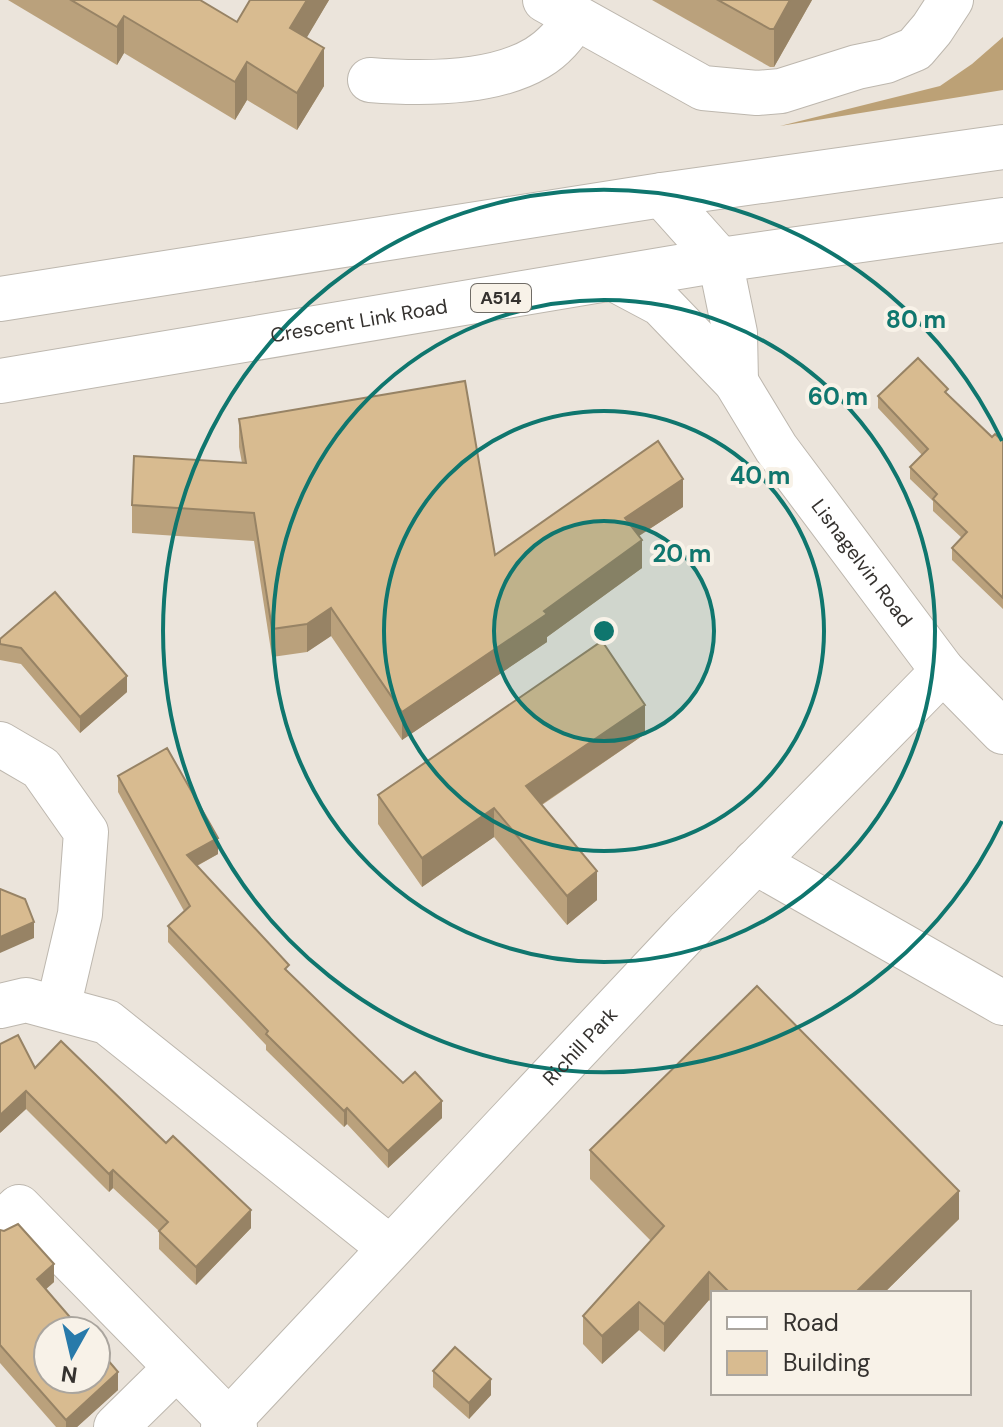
<svg xmlns="http://www.w3.org/2000/svg" width="1003" height="1427" font-family="'DM Sans',sans-serif">
<style>
.forest{fill:#bca176}
.lines{fill:none;stroke-linecap:round;stroke-linejoin:round}
.minor-casing{stroke:#bdb7ae;stroke-width:46}
.highway-casing{stroke:#bdb7ae;stroke-width:46}
.minor{stroke:#fff;stroke-width:44}
.highway{stroke:#fff;stroke-width:44}
.wall{fill:#baa17c}
.shaded-wall{fill:#978365}
.building{fill:#d8bb90;stroke:#978365;stroke-width:2}
.ring{fill:none;stroke:#0f766e;stroke-width:4}
.labels{text-anchor:middle;dominant-baseline:central;stroke-width:8;stroke-linejoin:round;paint-order:stroke}
.shield{fill:#f8f2e8;stroke:#706c66;stroke-width:2}
.shield-label{font-size:18px;font-weight:bold;fill:#35322f}
.street-label{font-size:20px;fill:#35322f;stroke:#f8f2e8}
.centre{fill:#0f766e;stroke:#f8f2e8;stroke-width:4}
.ring-label{font-size:24px;text-anchor:middle;font-weight:bold;fill:#0f766e;stroke:#f8f2e8;stroke-width:8;stroke-linejoin:round;paint-order:stroke}
</style>
<rect width="100%" height="100%" fill="#ebe4db"/>
<!-- forest -->
<path class="forest" d="M 1003,37 L 1003,90 L 780,126 L 940,86 L 972,64 Z"/>
<g class="lines">
<!-- minor casing -->
<g class="minor-casing">
<g id="minor">
<path d="M 545,0 L 703,88 L 757,93 L 781,91 L 857,67 L 886,61 L 915,49 L 932,29 L 951,0"/>
<path d="M 370,80 C 421,84 492,85 537,58 C 554,48 565,34 576,18"/>
<path d="M 662,195 L 720,260 L 735,333 L 736,382"/>
<path id="s1" d="M 614,279 L 661,304 L 736,382 L 776,448 L 943,671 L 1003,732"/>
<path d="M 0,744 L 41,768 L 86,832 L 80,914 L 58,1008"/>
<path d="M 755,862 L 1003,1003"/>
<path d="M 0,1006 L 26,1000 L 107,1022 L 390,1248"/>
<path d="M 0,1224 L 19,1207 L 235,1427"/>
<path d="M 116,1427 L 176,1368"/>
<path id="s2" d="M 223,1427 L 686,933 L 943,671"/>
</g>
</g>
<!-- highway casing -->
<g class="highway-casing">
<g id="highway">
<path d="M 0,299 L 662,195 L 1003,147"/>
<path id="s3" d="M 0,381 L 720,260 L 1003,220"/>
</g>
</g>
<!-- minor -->
<use href="#minor" class="minor"/>
<!-- highway -->
<use href="#highway" class="highway"/>
</g>
<!-- wall -->
<g class="wall">
<path d="M 8,0 L 200,0 L 237,22 L 250,0 L 329,0 L 306,38 L 324,86 L 297,130 L 247,100 L 235,120 L 124,53 L 117,65 Z"/>
<path d="M 652,0 L 812,0 L 774,67 L 770,67 Z"/>
<path d="M 948,394 L 992,437 L 1003,441 L 1003,609 L 952,560 L 952,548 L 962,538 L 933,511 L 933,501 L 910,479 L 910,467 L 922,455 L 878,408 L 878,396 Z"/>
<path d="M 239,419 L 495,555 L 683,507 L 639,536 L 642,568 L 547,637 L 547,642 L 402,740 L 331,636 L 307,652 L 272,657 L 254,541 L 132,533 L 132,505 L 242,463 L 239,447 Z"/>
<path d="M 0,639 L 127,692 L 80,733 L 21,664 L 0,660 Z"/>
<path d="M 645,734 L 542,805 L 597,900 L 567,925 L 494,837 L 422,887 L 378,824 L 378,795 Z"/>
<path d="M 118,776 L 218,854 L 197,866 L 289,973 L 403,1083 L 442,1118 L 388,1168 L 347,1124 L 344,1127 L 266,1050 L 266,1045 L 168,942 L 168,926 L 184,911 L 118,792 Z"/>
<path d="M 35,1068 L 251,1228 L 196,1285 L 159,1249 L 159,1231 L 113,1188 L 109,1192 L 26,1109 L 0,1133 Z"/>
<path d="M 590,1150 L 959,1219 L 884,1293 L 713,1293 L 713,1304 L 709,1300 L 664,1352 L 639,1330 L 602,1364 L 583,1344 L 583,1316 L 651,1241 L 590,1179 Z"/>
<path d="M 0,1230 L 54,1282 L 46,1289 L 118,1390 L 77,1427 L 56,1427 L 0,1363 Z"/>
<path d="M 433,1371 L 491,1395 L 469,1419 L 433,1387 Z"/>
</g>
<!-- shaded-wall -->
<g class="shaded-wall">
<path d="M 307,0 L 329,0 L 290,66 L 290,28 Z"/>
<path d="M 790,0 L 812,0 L 774,67 L 774,29 Z"/>
<path d="M 124,16 L 124,53 L 117,65 L 117,27 Z"/>
<path d="M 324,48 L 324,86 L 297,130 L 297,93 Z"/>
<path d="M 247,62 L 247,100 L 235,120 L 235,82 Z"/>
<path d="M 683,479 L 683,507 L 625,545 L 625,518 Z"/>
<path d="M 642,540 L 642,568 L 547,637 L 547,642 L 402,740 L 402,712 Z"/>
<path d="M 331,608 L 331,636 L 307,652 L 307,624 Z"/>
<path d="M 127,676 L 127,692 L 80,733 L 80,717 Z"/>
<path d="M 645,705 L 645,734 L 526,815 L 526,786 Z"/>
<path d="M 494,808 L 494,837 L 422,887 L 422,858 Z"/>
<path d="M 218,838 L 218,854 L 187,871 L 187,855 Z"/>
<path d="M 597,871 L 597,900 L 567,925 L 567,896 Z"/>
<path d="M 34,922 L 34,938 L 0,953 L 0,937 Z"/>
<path d="M 26,1091 L 26,1109 L 0,1133 L 0,1115 Z"/>
<path d="M 442,1101 L 442,1118 L 388,1168 L 388,1151 Z"/>
<path d="M 347,1108 L 347,1124 L 344,1127 L 344,1111 Z"/>
<path d="M 113,1170 L 113,1188 L 109,1192 L 109,1174 Z"/>
<path d="M 959,1191 L 959,1219 L 884,1293 L 855,1293 Z"/>
<path d="M 251,1210 L 251,1228 L 196,1285 L 196,1267 Z"/>
<path d="M 54,1264 L 54,1282 L 37,1297 L 37,1279 Z"/>
<path d="M 709,1272 L 709,1300 L 664,1352 L 664,1324 Z"/>
<path d="M 639,1302 L 639,1330 L 602,1364 L 602,1336 Z"/>
<path d="M 118,1372 L 118,1390 L 77,1427 L 66,1427 L 66,1420 Z"/>
<path d="M 491,1379 L 491,1395 L 469,1419 L 469,1403 Z"/>
</g>
<!-- building -->
<g class="building">
<path d="M 71,0 L 200,0 L 237,22 L 250,0 L 307,0 L 290,28 L 324,48 L 297,93 L 247,62 L 235,82 L 124,16 L 117,27 Z"/>
<path d="M 718,0 L 790,0 L 774,29 L 770,29 Z"/>
<path d="M 918,358 L 948,389 L 945,392 L 992,437 L 995,434 L 1003,441 L 1003,598 L 952,548 L 967,532 L 933,499 L 937,494 L 910,467 L 928,449 L 878,396 Z"/>
<path d="M 465,381 L 495,555 L 658,441 L 683,479 L 625,518 L 642,540 L 544,611 L 547,614 L 402,712 L 331,608 L 307,624 L 272,629 L 254,513 L 132,505 L 134,456 L 246,463 L 239,419 Z"/>
<path d="M 55,592 L 127,676 L 80,717 L 21,648 L 0,644 L 0,639 Z"/>
<path d="M 602,641 L 645,705 L 526,786 L 597,871 L 567,896 L 494,808 L 422,858 L 378,795 Z"/>
<path d="M 167,748 L 218,838 L 187,855 L 289,965 L 285,969 L 403,1083 L 415,1072 L 442,1101 L 388,1151 L 347,1108 L 344,1111 L 266,1034 L 268,1031 L 168,926 L 190,906 L 118,776 Z"/>
<path d="M 0,889 L 25,899 L 34,922 L 0,937 Z"/>
<path d="M 757,986 L 959,1191 L 855,1293 L 730,1293 L 709,1272 L 664,1324 L 639,1302 L 602,1336 L 583,1316 L 664,1226 L 590,1150 Z"/>
<path d="M 18,1035 L 35,1068 L 61,1041 L 166,1143 L 173,1136 L 251,1210 L 196,1267 L 159,1231 L 168,1222 L 113,1170 L 109,1174 L 26,1091 L 0,1115 L 0,1044 Z"/>
<path d="M 18,1224 L 54,1264 L 37,1279 L 82,1331 L 48,1331 L 48,1379 L 96,1379 L 96,1346 L 118,1372 L 66,1420 L 0,1345 L 0,1230 L 4,1231 Z"/>
<path d="M 455,1347 L 491,1379 L 469,1403 L 433,1371 Z"/>
</g>
<!-- distance rings -->
<circle cx="604" cy="631" r="110" fill="#0f766e" fill-opacity=".12"/>
<g class="ring">
<circle cx="604" cy="631" r="110"/>
<circle cx="604" cy="631" r="220"/>
<circle cx="604" cy="631" r="331"/>
<path d="M1002 821A441 441 0 1 1 1002 441"/>
</g>
<g class="labels">
<!-- shield labels -->
<rect class="shield" x="471" y="284" width="60" height="28" rx="6"/>
<g class="shield-label">
<text x="501" y="298">A514</text>
</g>
<!-- street labels -->
<g class="street-label">
<text stroke="none"><textPath href="#s3" startOffset="364">Crescent Link Road</textPath></text>
<text stroke="none"><textPath href="#s1" startOffset="382">Lisnagelvin Road</textPath></text>
<text stroke="none"><textPath href="#s2" startOffset="522">Richill Park</textPath></text>
</g>
</g>
<circle cx="604" cy="631" r="12" class="centre"/>
<g class="ring-label">
<text x="916" y="328">80 m</text>
<text x="838" y="405">60 m</text>
<text x="760" y="484">40 m</text>
<text x="682" y="562">20 m</text>
</g>
<!-- legend -->
<rect x="711" y="1291" width="260" height="104" fill="#f8f2e8" stroke="#aaa59e" stroke-width="2"/>
<rect x="727" y="1317" width="40" height="12" fill="#ffffff" stroke="#aaa59e" stroke-width="2"/>
<text x="783" y="1331" font-size="24" fill="#35322f">Road</text>
<rect x="727" y="1351" width="40" height="24" fill="#d8bb90" stroke="#aaa59e" stroke-width="2"/>
<text x="783" y="1371" font-size="24" fill="#35322f">Building</text>
<!-- north arrow -->
<g transform="translate(72 1355) rotate(188)"><circle r="38" fill="#f8f2e8" stroke="#aaa59e" stroke-width="2"/>
<path d="M0-6L14 30L0 20L-14 30Z" fill="#287aaa"/>
<text y="-12" font-size="22" font-weight="bold" text-anchor="middle" fill="#35322f">N</text>
</g>
</svg>
